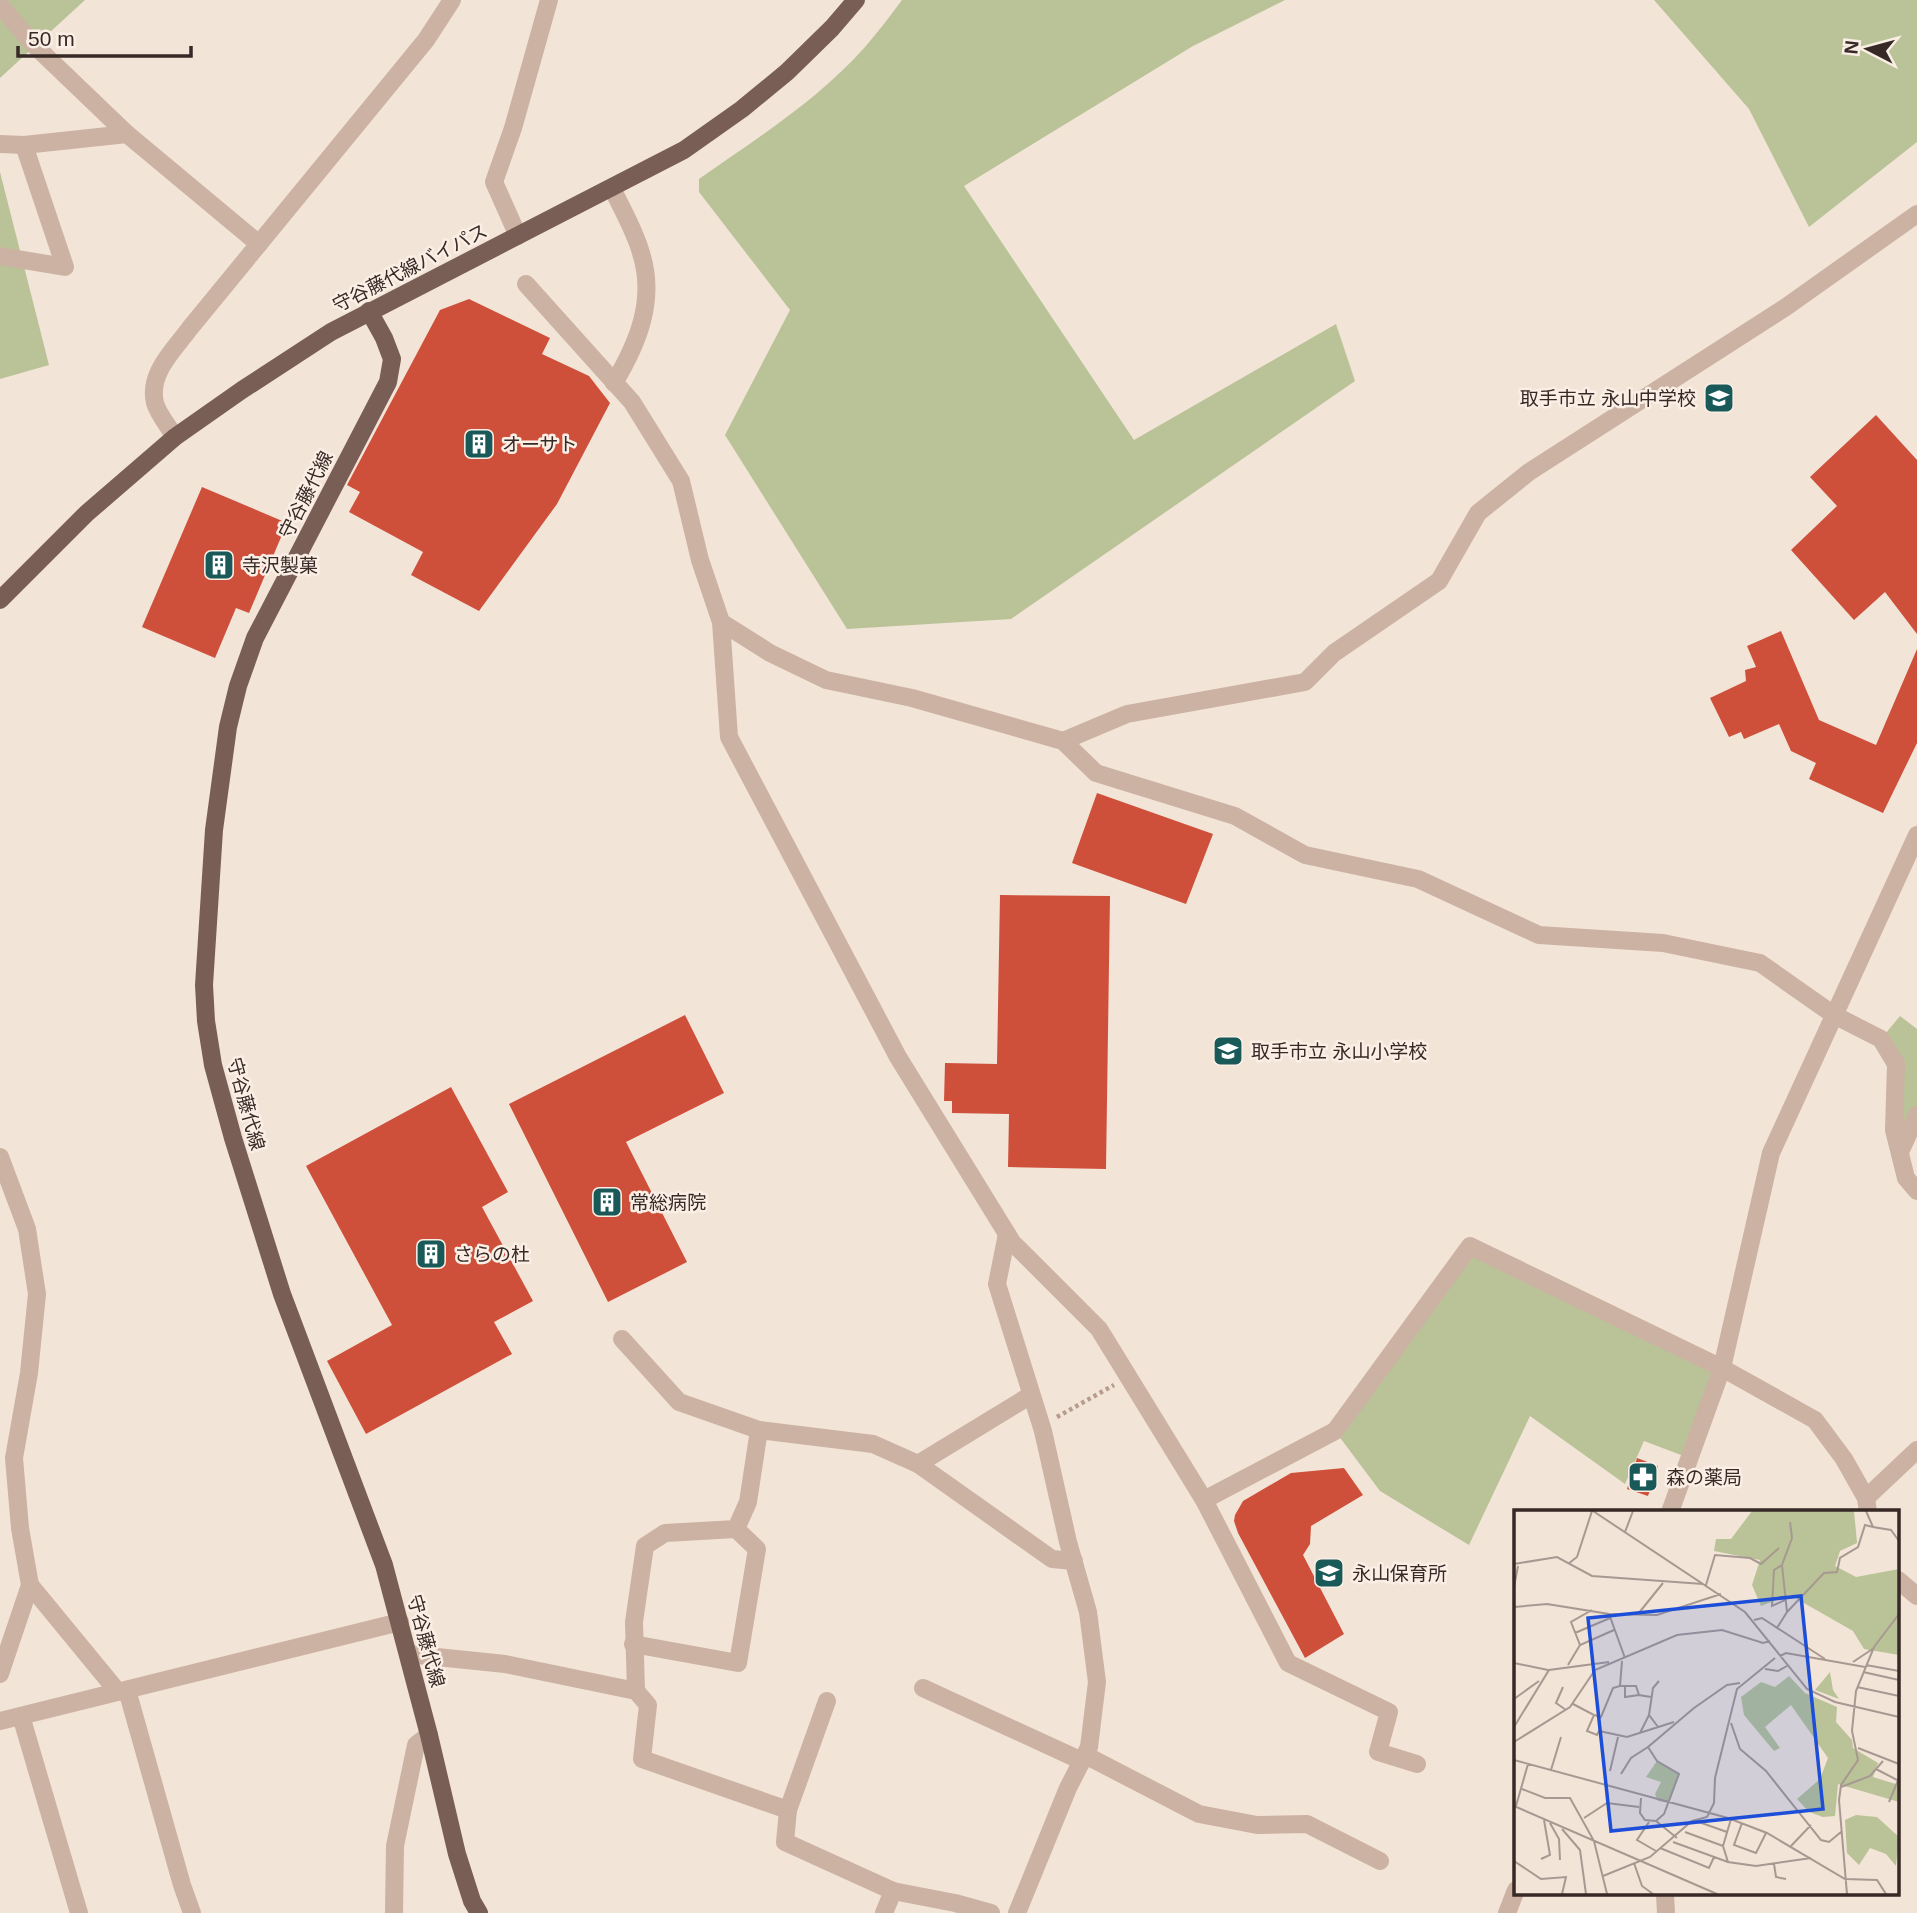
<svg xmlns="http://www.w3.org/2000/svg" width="1917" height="1913" font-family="Helvetica,'Noto Sans JP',sans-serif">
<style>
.green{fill:#b9c397}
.building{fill:#ce503b}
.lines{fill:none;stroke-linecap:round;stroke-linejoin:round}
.path{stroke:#b79b8e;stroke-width:4.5;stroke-dasharray:3.5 3.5;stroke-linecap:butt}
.minor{stroke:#ccb2a3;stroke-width:18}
.major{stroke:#795e56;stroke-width:18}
.labels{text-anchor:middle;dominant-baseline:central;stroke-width:5;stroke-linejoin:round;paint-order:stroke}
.street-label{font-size:19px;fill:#362926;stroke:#faeee5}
.poi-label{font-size:19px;fill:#362926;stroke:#faeee5;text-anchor:start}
.inset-road{fill:none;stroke:#a79991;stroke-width:2}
.view{fill:#1d4ed8;fill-opacity:0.15;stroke:#1d4ed8;stroke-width:3.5}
.inset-edge{fill:none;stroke:#362926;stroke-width:3.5}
</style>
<rect width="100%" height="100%" fill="#f3e4d8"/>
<!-- green -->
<g class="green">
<path d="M 0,0 L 85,0 L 0,78 Z"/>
<path d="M 902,0 L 1285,0 L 1193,46 L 964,186 L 1134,440 L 1336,324 L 1355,381 L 1011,619 L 847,629 L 725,435 L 790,310 L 699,192 L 699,179 C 756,139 818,100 865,47 C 878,32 890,16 902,0 Z"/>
<path d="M 1654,0 L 1917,0 L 1917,142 L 1809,227 L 1749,109 Z"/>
<path d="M 0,172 L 49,365 L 0,379 Z"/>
<path d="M 1900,1016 L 1917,1029 L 1917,1115 L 1900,1152 L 1896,1064 L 1881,1039 Z"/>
<path d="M 1470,1246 L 1722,1368 L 1689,1458 L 1644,1441 L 1625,1484 L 1530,1416 L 1469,1545 L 1380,1491 L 1335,1431 Z"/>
</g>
<!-- building -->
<g class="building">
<path d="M 469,299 L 550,338 L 542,354 L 589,376 L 610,403 L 557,504 L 479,611 L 411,575 L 423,552 L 349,512 L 360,492 L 347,485 L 440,310 Z"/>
<path d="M 1876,415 L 1917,460 L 1917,634 L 1885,592 L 1854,620 L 1791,550 L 1837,506 L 1810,477 Z"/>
<path d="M 202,487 L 287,523 L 249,613 L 236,608 L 215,658 L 142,627 Z"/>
<path d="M 1781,631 L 1819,720 L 1876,745 L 1917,649 L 1917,743 L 1883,813 L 1809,779 L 1816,763 L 1791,751 L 1779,724 L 1744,739 L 1741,732 L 1729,737 L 1710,698 L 1746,681 L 1745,670 L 1756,667 L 1747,646 Z"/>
<path d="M 1097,793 L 1213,834 L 1186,904 L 1072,863 Z"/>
<path d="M 1000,895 L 1110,896 L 1106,1169 L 1008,1167 L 1009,1114 L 952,1113 L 952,1101 L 944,1101 L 945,1063 L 997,1064 Z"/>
<path d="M 685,1015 L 724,1093 L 626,1142 L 687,1262 L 608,1302 L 509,1104 Z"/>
<path d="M 451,1087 L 508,1192 L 482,1207 L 533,1301 L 494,1322 L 512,1354 L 366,1434 L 327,1361 L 392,1325 L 306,1166 Z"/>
<path d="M 1637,1458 L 1658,1466 L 1648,1496 L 1627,1489 Z"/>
<path d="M 1344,1468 L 1363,1495 L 1311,1526 L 1310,1544 L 1303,1555 L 1344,1634 L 1305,1658 L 1238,1533 L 1234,1521 L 1235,1515 L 1243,1501 L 1291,1473 Z"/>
</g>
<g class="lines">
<!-- path -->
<path class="path" d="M 1057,1417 L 1114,1385"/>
<!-- minor -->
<g class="minor">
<path d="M 0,5 L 32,43 L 127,134"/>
<path d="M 0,144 L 24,145 L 127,134 L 259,244"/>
<path d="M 612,188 C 622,209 635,231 641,253 C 656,300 638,343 614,383"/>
<path d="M 518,236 L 494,182 L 513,128 L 549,0"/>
<path d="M 0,256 L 65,267 L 24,145"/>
<path d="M 526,284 L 632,402 L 681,481 L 700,560 L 721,622 L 770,653 L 826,680 L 912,698 L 1063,741 L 1096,773 L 1235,816 L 1305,855 L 1418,879 L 1539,935 L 1663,943 L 1760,963 L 1834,1015 L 1881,1039 L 1896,1064 L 1894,1130 L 1906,1178 L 1917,1191"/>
<path d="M 175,437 C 169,427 158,414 155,403 C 148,373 174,350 190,328 L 426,40 L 452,0"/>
<path d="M 721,622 L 729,737 L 898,1057 L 1012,1242 L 1099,1329 L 1204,1500 L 1335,1431 L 1470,1246 L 1722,1368 L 1815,1420 L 1844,1459 L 1866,1498 L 1868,1512"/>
<path d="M 1063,741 L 1127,714 L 1305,682 L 1334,653 L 1439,581 L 1478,513 L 1529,472 L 1786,307 L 1917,214"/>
<path d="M 1900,1152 L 1917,1115"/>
<path d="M 0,1157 L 27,1229 L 37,1294 L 29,1373 L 14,1458 L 20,1528 L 30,1585 L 0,1674"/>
<path d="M 1007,1234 L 997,1284 L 1043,1431 L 1068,1542 L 1088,1612 L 1097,1682 L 1089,1747 L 1068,1788 L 1017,1913"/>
<path d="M 622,1339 L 679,1402 L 759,1430 L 873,1444 L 918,1464"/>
<path d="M 1031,1395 L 918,1464 L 1052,1559 L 1074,1561"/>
<path d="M 1866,1498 L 1917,1450"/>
<path d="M 1204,1500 L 1288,1663 L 1389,1712 L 1378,1752 L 1417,1764"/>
<path d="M 1670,1512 L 1722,1368 L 1771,1153 L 1917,835"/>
<path d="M 1898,1580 L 1917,1596"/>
<path d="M 30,1585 L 118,1692"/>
<path d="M 633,1644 L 738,1663 L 757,1549 L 736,1529"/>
<path d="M 408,1654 L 505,1664 L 636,1691 L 648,1705 L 642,1759 L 788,1810 L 785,1842 L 893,1891 L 884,1913"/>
<path d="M 923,1688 L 1082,1761"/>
<path d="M 127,1690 L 182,1885 L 192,1913"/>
<path d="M 636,1691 L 634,1622 L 645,1546 L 665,1533 L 736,1529 L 748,1502 L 759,1430"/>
<path d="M 21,1716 L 79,1913"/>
<path d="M 0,1721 L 400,1622"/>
<path d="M 1085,1755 L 1199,1814 L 1257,1825 L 1307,1824 L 1380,1861"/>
<path d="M 788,1810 L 827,1701"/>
<path d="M 893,1891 L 955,1903 L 991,1913"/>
<path d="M 1665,1894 L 1666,1913"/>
<path d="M 394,1913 L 395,1846 L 416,1745 L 429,1735"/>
<path d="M 1507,1913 L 1516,1890"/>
</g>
<!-- major -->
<g class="major">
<path d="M 369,311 L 384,338 L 392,359 L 388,382 L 255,638 L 238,686 L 228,727 L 214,830 L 204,985 L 206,1021 L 213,1065 L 233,1138 L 282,1294 L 384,1565 L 429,1735 L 457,1854 L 472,1901 L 479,1913"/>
<path d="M 0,600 L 87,513 L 175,437 L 242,390 L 331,332 L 684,150 L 742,109 L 787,72 L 832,28 L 856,0"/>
</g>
</g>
<!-- icons -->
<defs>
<g id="school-square" transform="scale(1.575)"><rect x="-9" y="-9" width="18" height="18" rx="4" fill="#195a58" stroke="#faeee5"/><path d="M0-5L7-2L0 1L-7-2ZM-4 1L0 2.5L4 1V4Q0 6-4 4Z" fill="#fff"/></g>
<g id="building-square" transform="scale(1.575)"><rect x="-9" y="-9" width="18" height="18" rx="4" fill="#195a58" stroke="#faeee5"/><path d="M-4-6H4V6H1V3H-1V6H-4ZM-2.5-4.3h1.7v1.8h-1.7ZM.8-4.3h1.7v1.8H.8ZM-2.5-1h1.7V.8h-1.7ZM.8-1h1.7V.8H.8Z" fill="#fff"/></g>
<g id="pharmacy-square" transform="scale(1.575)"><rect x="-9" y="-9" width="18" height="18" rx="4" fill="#195a58" stroke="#faeee5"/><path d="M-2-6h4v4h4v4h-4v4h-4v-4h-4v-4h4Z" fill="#fff"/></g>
</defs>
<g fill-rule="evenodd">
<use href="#school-square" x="1719" y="398"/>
<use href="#building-square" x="479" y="444"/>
<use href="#building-square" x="219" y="565"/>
<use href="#school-square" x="1228" y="1051"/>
<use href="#building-square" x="607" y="1202"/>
<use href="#building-square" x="431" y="1254"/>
<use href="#pharmacy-square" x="1643" y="1477"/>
<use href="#school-square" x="1329" y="1573"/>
</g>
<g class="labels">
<!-- street labels -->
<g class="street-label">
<text transform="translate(410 268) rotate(-27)">守谷藤代線バイパス</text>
<text transform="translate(306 495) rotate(-63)">守谷藤代線</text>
<text transform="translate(246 1104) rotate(75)">守谷藤代線</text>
<text transform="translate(426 1641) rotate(75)">守谷藤代線</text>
</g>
<!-- poi labels -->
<g class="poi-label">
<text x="1696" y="398" text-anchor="end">取手市立 永山中学校</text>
<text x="502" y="444">オーサト</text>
<text x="242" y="565">寺沢製菓</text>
<text x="1251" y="1051">取手市立 永山小学校</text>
<text x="630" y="1202">常総病院</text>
<text x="454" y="1254">さらの杜</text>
<text x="1666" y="1477">森の薬局</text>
<text x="1352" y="1573">永山保育所</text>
</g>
</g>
<!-- overview -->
<g transform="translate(1514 1510)">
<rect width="385" height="385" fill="#f3e4d8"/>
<path d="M 238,1 L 340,1 L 343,33 L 326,41 L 321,56 L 342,67 L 385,59 L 385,145 L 350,139 L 339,121 L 276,85 L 247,96 L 238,75 L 246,50 L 200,41 L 202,29 L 217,29 ZM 316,162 L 319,180 L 325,189 L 301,180 ZM 275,166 L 291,183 L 323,197 L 322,212 L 338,230 L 339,238 L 364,253 L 359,267 L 385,275 L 385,292 L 324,274 L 321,306 L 309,307 L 295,302 L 283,289 L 306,269 L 314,248 L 277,195 L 251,217 L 266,238 L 260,241 L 230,205 L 227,187 L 247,172 L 261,177 ZM 143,251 L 165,264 L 155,293 L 144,291 L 141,284 L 147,272 L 132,267 ZM 342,305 L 363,307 L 385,327 L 382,356 L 372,344 L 356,338 L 345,355 L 333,343 L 331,310 Z" fill="#b9c397"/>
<path class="inset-road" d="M 79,1 L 231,102 L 293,179 L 321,192 L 385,207M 352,1 L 359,17 L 377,20 L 385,31M 111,22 L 119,1M 0,54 L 43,47 L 78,66 L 189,74M 54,54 L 63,47 L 78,1M 268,55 L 260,60 L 258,96 L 271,90M 192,75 L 201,45 L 236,48 L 247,54 L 265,38M 0,77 L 4,56M 0,97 L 33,94 L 95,104 L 111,148M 273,102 L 310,63 L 323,62 L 326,48 L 344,37 L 351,15 L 359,17M 95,104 L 143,105 L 207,84M 124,104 L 149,73M 240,110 L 248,108 L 311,149M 263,118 L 273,102 L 268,55 L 278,28 L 276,12M 61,123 L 96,108M 66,135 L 57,112 L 78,100M 266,146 L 272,143 L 351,157M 339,152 L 360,138M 0,153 L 34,160M 54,155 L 66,135 L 100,120M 352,155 L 385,161M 251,159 L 264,161 L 273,156M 349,162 L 385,170M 111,175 L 111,187 L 125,185M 106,176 L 122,176 L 125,185 L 137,187M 49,177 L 42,193 L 52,200M 343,177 L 385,186M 0,189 L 25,171M 59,194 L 80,205 L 73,221 L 83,225 L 85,221 L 113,227 L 160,212M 80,205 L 87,207 L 99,178 L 106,176 L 108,151M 135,205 L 139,178 L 145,171M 217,213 L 226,239 L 252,261 L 307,330 L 315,332 L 327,322M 0,217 L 35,160 L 95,152M 126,223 L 135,205 L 144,217M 0,232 L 56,197 L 81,160 L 163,125 L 208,120 L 249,133 L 256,131M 344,238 L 385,254M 0,250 L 214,308 L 253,323 L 331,369 L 363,370 L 372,384M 362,259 L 385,271M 37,260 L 47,227M 96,261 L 104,227M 107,264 L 117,248 L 134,237M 327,277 L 356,266 L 369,251M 8,279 L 31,288 L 56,288 L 80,331 L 93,384M 127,288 L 126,303 L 131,310 L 142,311 L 150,304 L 165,264 L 143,251 L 134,237 L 180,198 L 213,175 L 226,173M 375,292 L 385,268M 0,296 L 203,384M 2,296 L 14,254M 70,308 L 93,293 L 125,297M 217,309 L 209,336 L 214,352 L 242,356 L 297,348M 142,311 L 163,328M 182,311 L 213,322M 135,312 L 123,330 L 142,341M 36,313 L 45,329 L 46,350M 228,313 L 220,335 L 242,343 L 252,323M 48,319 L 66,340 L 72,384M 171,322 L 209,336M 159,332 L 214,352M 277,336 L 297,315M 146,338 L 195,358 L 200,347M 27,349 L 36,345 L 30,310M 0,351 L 27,369 L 52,367 L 48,384M 120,353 L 128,376 L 139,384M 260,354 L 262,367 L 272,369M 89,366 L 136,347 L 178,311 L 193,307 L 200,293 L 201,268 L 223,179 L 261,148M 333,384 L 325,290 L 327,275 L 344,250 L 338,221 L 342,181 L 360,137 L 385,104"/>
<path class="view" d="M 287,86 L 309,299 L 97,321 L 74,108 Z"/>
<rect width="385" height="385" class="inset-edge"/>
</g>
<!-- north arrow -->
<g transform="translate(1868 49) rotate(276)" stroke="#faeee5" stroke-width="5" paint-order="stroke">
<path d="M0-5L12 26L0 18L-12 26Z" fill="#362926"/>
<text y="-10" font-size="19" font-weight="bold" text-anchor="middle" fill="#362926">N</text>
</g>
<!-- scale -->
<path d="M18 46v10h173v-10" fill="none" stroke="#362926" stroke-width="3.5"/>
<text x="28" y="46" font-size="21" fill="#362926" stroke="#faeee5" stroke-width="5" paint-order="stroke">50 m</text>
</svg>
